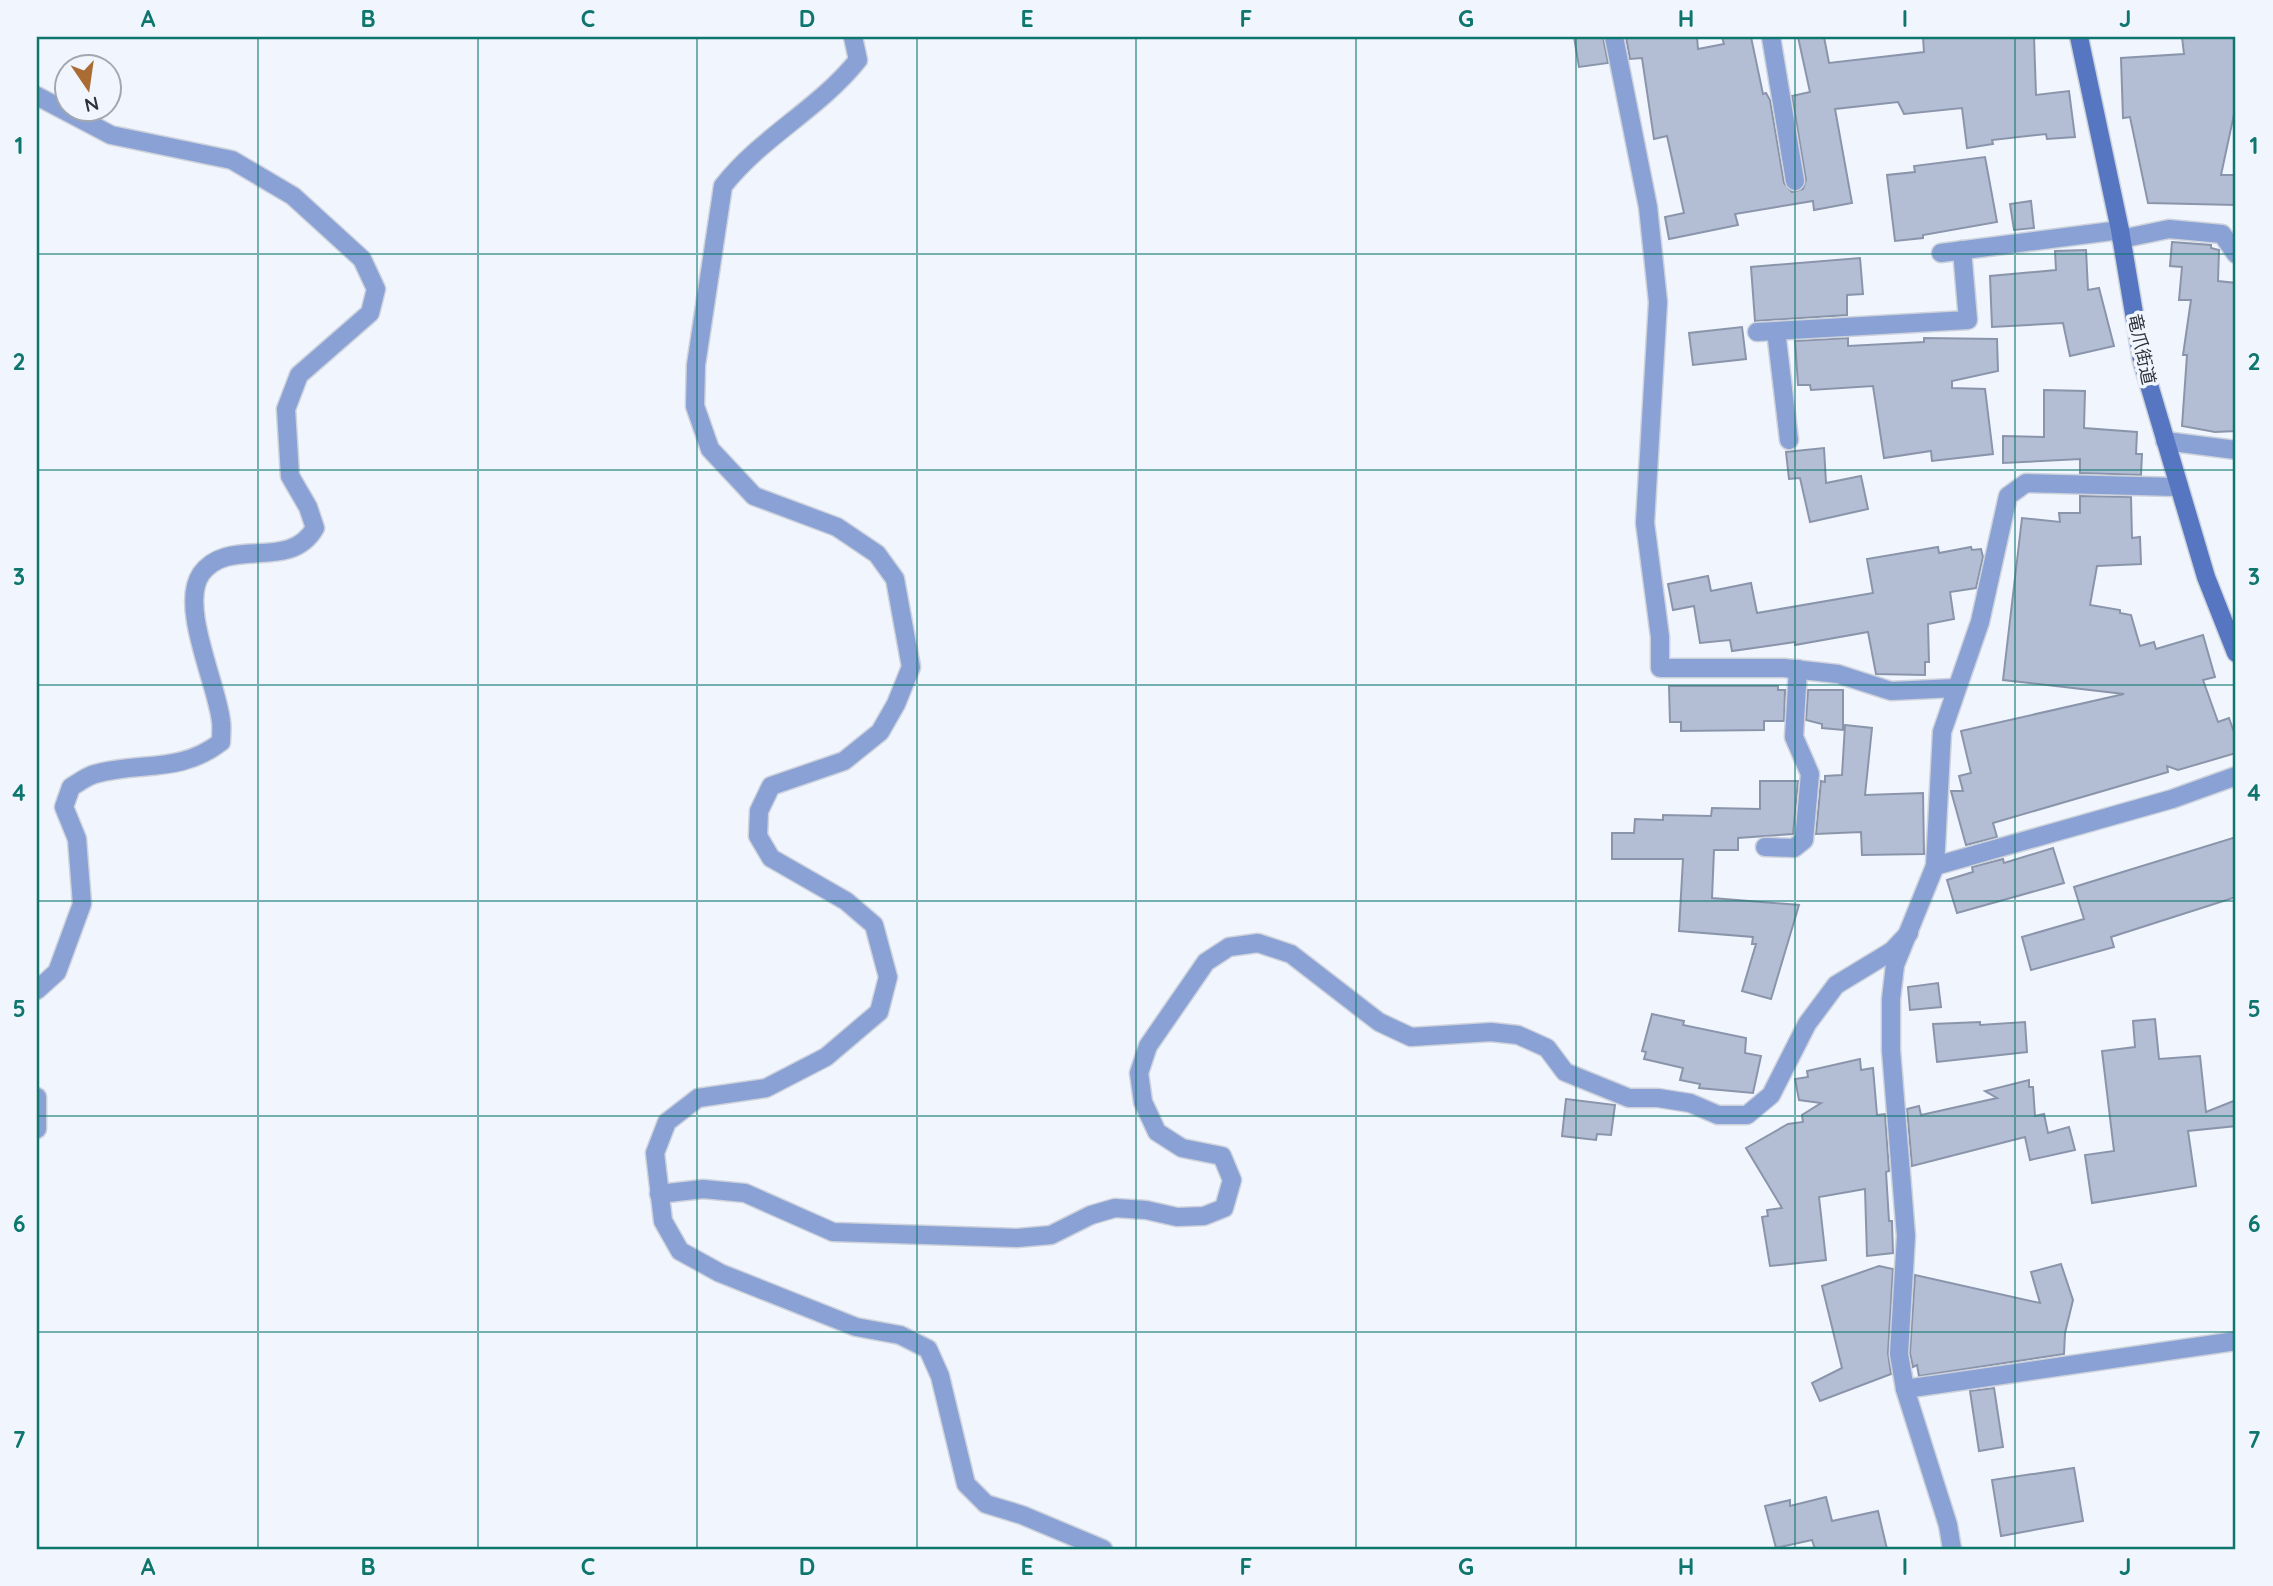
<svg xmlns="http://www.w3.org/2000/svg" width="2273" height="1586" font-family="Quicksand,'Noto Sans JP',sans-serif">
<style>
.building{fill:#b3bed5;stroke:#8a95ab;stroke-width:2}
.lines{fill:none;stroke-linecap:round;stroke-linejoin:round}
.street-casing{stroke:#cdd2db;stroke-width:21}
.secondary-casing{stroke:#cdd2db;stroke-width:21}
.street{stroke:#89a1d5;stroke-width:18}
.secondary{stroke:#5676c2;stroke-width:18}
.grid{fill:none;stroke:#0f766e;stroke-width:2;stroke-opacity:0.55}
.labels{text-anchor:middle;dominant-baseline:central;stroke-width:7;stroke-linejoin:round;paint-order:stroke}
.street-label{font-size:18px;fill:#2d313a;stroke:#f0f5fe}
.neatline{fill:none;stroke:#0f766e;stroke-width:2.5}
.grid-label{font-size:23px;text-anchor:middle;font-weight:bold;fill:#0f766e}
</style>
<rect width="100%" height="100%" fill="#f0f5fe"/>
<!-- building -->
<g class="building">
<path d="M 1574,37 L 1603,37 L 1608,63 L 1579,67 Z"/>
<path d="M 1626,37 L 1697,37 L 1698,49 L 1724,44 L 1722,37 L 1751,37 L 1763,94 L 1766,93 L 1770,100 L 1784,183 L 1792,192 L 1803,189 L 1806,180 L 1792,96 L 1810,92 L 1798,37 L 1824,37 L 1829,63 L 1924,52 L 1923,37 L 2034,37 L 2036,95 L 2069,91 L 2075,137 L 2047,139 L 2046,134 L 1992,140 L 1993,144 L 1967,148 L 1962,108 L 1904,114 L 1898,102 L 1835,109 L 1852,203 L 1814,210 L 1813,201 L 1735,214 L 1738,225 L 1669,239 L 1665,217 L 1684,213 L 1667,136 L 1654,139 L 1642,58 L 1630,59 Z"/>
<path d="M 2182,37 L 2236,37 L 2236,105 L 2221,175 L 2236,175 L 2236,205 L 2148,203 L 2130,117 L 2123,118 L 2121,58 L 2184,54 Z"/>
<path d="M 1985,157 L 1997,222 L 1923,235 L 1923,238 L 1895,241 L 1887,175 L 1915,172 L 1914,166 Z"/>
<path d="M 2031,201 L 2034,228 L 2014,230 L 2010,204 Z"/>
<path d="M 2172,242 L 2211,245 L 2211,248 L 2219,250 L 2218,281 L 2236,283 L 2236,431 L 2215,432 L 2182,426 L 2187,355 L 2183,355 L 2191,300 L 2179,300 L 2182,267 L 2170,266 Z"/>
<path d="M 2086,250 L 2088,290 L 2099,288 L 2114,346 L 2070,356 L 2063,323 L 1992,327 L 1990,276 L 2056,270 L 2055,251 Z"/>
<path d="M 1860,258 L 1863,294 L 1847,295 L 1847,315 L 1755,321 L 1751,267 Z"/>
<path d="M 1742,327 L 1746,359 L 1693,365 L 1689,333 Z"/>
<path d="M 1848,338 L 1848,346 L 1924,342 L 1924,338 L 1997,339 L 1998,371 L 1952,381 L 1952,388 L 1985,389 L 1993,454 L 1932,461 L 1931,451 L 1884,458 L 1873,386 L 1811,390 L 1810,385 L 1798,385 L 1795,341 Z"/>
<path d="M 2044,390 L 2085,391 L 2084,428 L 2137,432 L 2136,454 L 2142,454 L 2141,475 L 2080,473 L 2080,459 L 2003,463 L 2003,436 L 2044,437 Z"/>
<path d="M 1824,448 L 1826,483 L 1861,476 L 1868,509 L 1810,522 L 1800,478 L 1789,479 L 1786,452 Z"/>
<path d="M 2080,496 L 2131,497 L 2132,538 L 2140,537 L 2141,564 L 2097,566 L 2090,605 L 2120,610 L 2120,613 L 2131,615 L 2140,646 L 2154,642 L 2156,649 L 2203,635 L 2215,677 L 2203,680 L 2218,722 L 2229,718 L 2236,738 L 2236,753 L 2178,770 L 2167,766 L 2168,772 L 1993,823 L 1997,837 L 1966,845 L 1951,791 L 1963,791 L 1959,776 L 1971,773 L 1961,731 L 2124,694 L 2003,680 L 2022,518 L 2060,522 L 2059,513 L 2080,513 Z"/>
<path d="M 1938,547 L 1939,553 L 1971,547 L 1972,550 L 1981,549 L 1983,557 L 1976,588 L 1950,592 L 1954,619 L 1928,624 L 1929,662 L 1925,662 L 1925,675 L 1876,674 L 1868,632 L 1795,645 L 1795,642 L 1732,651 L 1730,640 L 1700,643 L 1694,606 L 1673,610 L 1668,584 L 1708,576 L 1711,591 L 1751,583 L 1757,613 L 1873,593 L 1867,559 Z"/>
<path d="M 1669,686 L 1778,686 L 1778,690 L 1785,690 L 1784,721 L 1764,721 L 1764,730 L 1681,731 L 1681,722 L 1670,722 Z"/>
<path d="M 1808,690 L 1843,690 L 1843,730 L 1822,728 L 1822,724 L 1806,720 Z"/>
<path d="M 1845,725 L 1872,728 L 1865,795 L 1923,793 L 1924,854 L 1862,855 L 1861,832 L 1816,834 L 1821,781 L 1825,782 L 1825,776 L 1842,775 Z"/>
<path d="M 1760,781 L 1798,781 L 1793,834 L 1738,838 L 1738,850 L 1714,850 L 1712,898 L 1799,905 L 1771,999 L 1742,991 L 1756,944 L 1752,944 L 1753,937 L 1679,931 L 1683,859 L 1612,859 L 1612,833 L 1634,833 L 1635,819 L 1663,820 L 1663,815 L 1711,816 L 1712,808 L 1760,809 Z"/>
<path d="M 2236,837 L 2236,897 L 2111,937 L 2114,947 L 2031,970 L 2022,937 L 2084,919 L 2074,887 Z"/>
<path d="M 2053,848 L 2064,883 L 1957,913 L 1947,880 L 1973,872 L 1972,867 L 2003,859 L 2004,863 Z"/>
<path d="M 1938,983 L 1941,1007 L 1910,1010 L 1908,987 Z"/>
<path d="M 1652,1014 L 1684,1021 L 1683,1025 L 1746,1038 L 1745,1053 L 1761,1056 L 1753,1093 L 1699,1088 L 1700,1084 L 1680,1080 L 1683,1068 L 1644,1059 L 1646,1052 L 1642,1051 Z"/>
<path d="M 2155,1019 L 2159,1059 L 2200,1056 L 2206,1112 L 2236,1100 L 2236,1126 L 2188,1131 L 2196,1186 L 2092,1203 L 2085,1155 L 2114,1151 L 2102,1051 L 2135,1047 L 2133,1021 Z"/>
<path d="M 1980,1022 L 1980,1025 L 2025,1022 L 2027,1052 L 1937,1062 L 1933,1024 Z"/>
<path d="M 1860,1059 L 1861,1070 L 1873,1068 L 1877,1115 L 1885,1114 L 1889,1171 L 1886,1172 L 1889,1221 L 1892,1221 L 1893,1253 L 1867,1256 L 1865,1189 L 1819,1197 L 1826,1260 L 1770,1266 L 1762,1217 L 1768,1216 L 1767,1210 L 1782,1208 L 1746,1148 L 1788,1124 L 1803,1122 L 1802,1115 L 1821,1103 L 1799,1100 L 1795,1079 L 1808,1077 L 1807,1071 Z"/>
<path d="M 2029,1080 L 2029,1087 L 2033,1087 L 2035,1116 L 2044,1114 L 2048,1133 L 2069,1127 L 2075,1150 L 2030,1160 L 2025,1137 L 1912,1166 L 1907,1109 L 1919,1106 L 1921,1115 L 1997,1098 L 1985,1091 Z"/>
<path d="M 1566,1099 L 1615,1105 L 1611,1135 L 1597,1134 L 1596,1140 L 1562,1136 Z"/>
<path d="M 2061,1264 L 2073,1300 L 2065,1333 L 2064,1354 L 1919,1376 L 1917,1365 L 1913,1367 L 1910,1353 L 1915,1275 L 2040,1303 L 2031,1272 Z"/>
<path d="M 1879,1266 L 1893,1269 L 1888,1353 L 1891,1374 L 1820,1401 L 1812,1383 L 1842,1368 L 1822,1286 Z"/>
<path d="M 1994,1388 L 2003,1447 L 1979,1451 L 1970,1391 Z"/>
<path d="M 2074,1468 L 2083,1521 L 2001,1536 L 1992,1480 Z"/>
<path d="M 1826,1497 L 1832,1521 L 1878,1511 L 1887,1549 L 1815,1549 L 1812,1540 L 1776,1548 L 1765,1506 L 1790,1500 L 1790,1506 Z"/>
</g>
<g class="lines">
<!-- street casing -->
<g class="street-casing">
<g id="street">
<path d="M 853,37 L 858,60 C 819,109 761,137 723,186 L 696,365 L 695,406 L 710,449 L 754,496 L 837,527 L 877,554 L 895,579 L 911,667 L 896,704 L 880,732 L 844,761 L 771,786 L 759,811 L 758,836 L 771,858 L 846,901 L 874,925 L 888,977 L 879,1012 L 826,1057 L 766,1088 L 698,1098 L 667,1122 L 655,1153 L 663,1221 L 680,1251 L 720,1273 L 856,1327 L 900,1335 L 928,1349 L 940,1376 L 966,1484 L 986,1504 L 1022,1515 L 1103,1549"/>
<path d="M 1614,37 L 1648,207 L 1658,302 L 1645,523 L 1660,637 L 1660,668 L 1784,668 L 1838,674 L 1891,691 L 1955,688"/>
<path d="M 1771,37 L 1795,181"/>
<path d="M 37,96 L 111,135 L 232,160 L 293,196 L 362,259 L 376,289 L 370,313 L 299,375 L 286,409 L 290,476 L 308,507 L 315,528 C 289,573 229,535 201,574 C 179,606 217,684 221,721 C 222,728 221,735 221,742 C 180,774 140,761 95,774 C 87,776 78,783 71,787 L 64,807 L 77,839 L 82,904 L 57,972 L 37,990"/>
<path d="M 2121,239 L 2169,229 L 2222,234 L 2236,254"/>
<path d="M 1941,253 L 2120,230"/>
<path d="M 1776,331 L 1789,440"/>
<path d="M 1757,332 L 1968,320 L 1962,250"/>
<path d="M 2165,441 L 2236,450"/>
<path d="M 1765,847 L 1794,848 L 1804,840 L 1810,774 L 1794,737 L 1798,669"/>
<path d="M 1935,866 L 2172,799 L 2236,776"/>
<path d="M 37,1097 L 37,1129"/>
<path d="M 659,1194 L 703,1189 L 745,1193 L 833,1232 L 1017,1238 L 1051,1235 L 1091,1215 L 1115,1208 L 1146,1210 L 1177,1217 L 1204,1216 L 1224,1208 L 1232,1180 L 1222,1156 L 1182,1148 L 1157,1132 L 1143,1102 L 1139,1073 L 1148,1046 L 1206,962 L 1229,947 L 1258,943 L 1291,954 L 1379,1022 L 1411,1037 L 1491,1032 L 1518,1035 L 1547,1048 L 1565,1072 L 1629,1098 L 1658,1098 L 1690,1103 L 1718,1115 L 1747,1115 L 1771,1095 L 1807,1024 L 1836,985 L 1892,951 L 1909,933"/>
<path d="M 1905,1389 L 2236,1341"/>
<path d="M 1952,1549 L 1948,1525 L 1905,1389 L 1899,1354 L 1906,1236 L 1891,1050 L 1891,999 L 1895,965 L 1935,866 L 1942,732 L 1980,622 L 2008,496 L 2026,483 L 2177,487"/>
</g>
</g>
<!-- secondary casing -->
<g class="secondary-casing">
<path id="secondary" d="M 2079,37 L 2120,230 L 2142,361 L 2206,577 L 2236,653"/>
</g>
<!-- street -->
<use href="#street" class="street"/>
<!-- secondary -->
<use href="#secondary" class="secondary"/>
</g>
<!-- grid -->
<path class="grid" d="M 258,37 L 258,1549M 478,37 L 478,1549M 697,37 L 697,1549M 917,37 L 917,1549M 1136,37 L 1136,1549M 1356,37 L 1356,1549M 1576,37 L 1576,1549M 1795,37 L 1795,1549M 2015,37 L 2015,1549M 37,254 L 2236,254M 37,470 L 2236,470M 37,685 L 2236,685M 37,901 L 2236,901M 37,1116 L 2236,1116M 37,1332 L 2236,1332"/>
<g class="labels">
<!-- street labels -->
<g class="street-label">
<text transform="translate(2142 349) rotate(78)">竜爪街道</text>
</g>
</g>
<!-- border -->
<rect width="2273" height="1586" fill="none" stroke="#f0f5fe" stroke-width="77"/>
<!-- north arrow -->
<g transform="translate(88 88) rotate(167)"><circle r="33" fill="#f0f5fe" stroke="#a2a7b0" stroke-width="2"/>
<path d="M0-5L12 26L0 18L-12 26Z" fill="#ab6c33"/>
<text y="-10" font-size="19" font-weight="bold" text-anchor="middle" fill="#2d313a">N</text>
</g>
<rect x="38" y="38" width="2196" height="1510" class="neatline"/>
<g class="grid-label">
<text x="148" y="27">A</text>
<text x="368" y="27">B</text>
<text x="588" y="27">C</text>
<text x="807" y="27">D</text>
<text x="1027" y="27">E</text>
<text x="1246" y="27">F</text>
<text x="1466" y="27">G</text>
<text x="1686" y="27">H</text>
<text x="1905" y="27">I</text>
<text x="2125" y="27">J</text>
<text x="19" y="154">1</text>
<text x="2254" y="154">1</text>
<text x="19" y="370">2</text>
<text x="2254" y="370">2</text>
<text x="19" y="585">3</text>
<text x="2254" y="585">3</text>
<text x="19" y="801">4</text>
<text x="2254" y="801">4</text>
<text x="19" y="1017">5</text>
<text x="2254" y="1017">5</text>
<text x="19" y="1232">6</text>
<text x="2254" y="1232">6</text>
<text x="19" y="1448">7</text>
<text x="2254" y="1448">7</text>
<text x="148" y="1575">A</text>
<text x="368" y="1575">B</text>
<text x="588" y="1575">C</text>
<text x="807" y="1575">D</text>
<text x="1027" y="1575">E</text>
<text x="1246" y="1575">F</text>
<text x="1466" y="1575">G</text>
<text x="1686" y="1575">H</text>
<text x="1905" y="1575">I</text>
<text x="2125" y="1575">J</text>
</g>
</svg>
